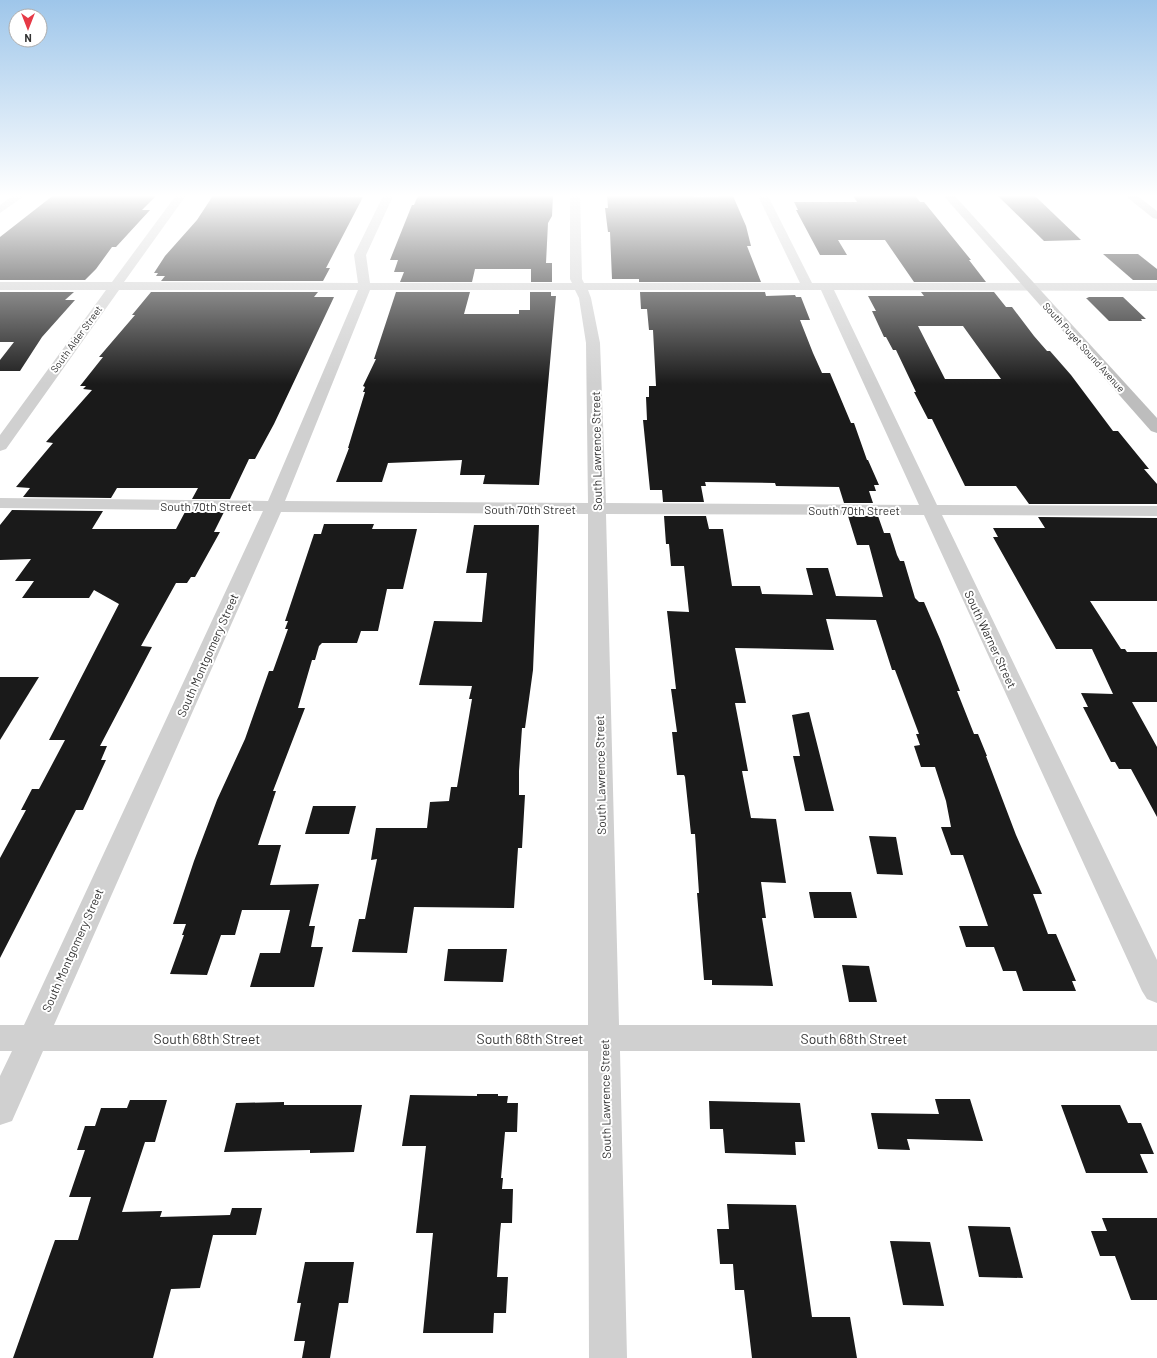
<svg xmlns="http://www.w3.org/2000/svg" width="1157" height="1358" font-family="Barlow,sans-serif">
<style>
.building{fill:#1a1a1a;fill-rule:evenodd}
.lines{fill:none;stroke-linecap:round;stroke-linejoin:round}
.street{fill:#d0d0d0;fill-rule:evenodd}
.secondary{fill:#bdbdbd;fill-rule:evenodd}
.labels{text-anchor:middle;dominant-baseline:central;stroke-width:4;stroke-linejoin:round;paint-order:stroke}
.far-street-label{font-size:10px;fill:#333;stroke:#fff}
.street-label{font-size:12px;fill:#333;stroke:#fff}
.near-street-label{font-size:14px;fill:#333;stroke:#fff}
</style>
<rect width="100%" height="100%" fill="#fff"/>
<!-- building -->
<g class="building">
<path d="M 55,194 L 158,194 L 142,210 L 150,210 L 116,247 L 112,247 L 96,269 L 85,280 L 0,280 L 0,237 Z"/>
<path d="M 214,194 L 308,195 L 307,196 L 363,197 L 326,268 L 330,268 L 323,281 L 161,281 L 165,276 L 156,276 L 158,273 L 154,273 L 165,256 L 197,220 Z"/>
<path d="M 607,194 L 694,194 L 694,197 L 733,196 L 746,226 L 751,246 L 747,246 L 761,282 L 639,282 L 639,279 L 612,279 L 610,232 L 608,232 L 605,208 L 608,208 Z"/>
<path d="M 852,194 L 914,194 L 920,202 L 924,202 L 971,260 L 969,260 L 986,282 L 914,282 L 885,240 L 838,240 L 847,255 L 820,255 L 796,210 L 798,210 L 794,202 L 857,202 Z"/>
<path d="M 553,195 L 552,216 L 548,223 L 546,263 L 552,263 L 552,282 L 531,282 L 531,269 L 475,269 L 472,282 L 400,282 L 404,272 L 394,272 L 398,260 L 390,260 L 412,205 L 414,205 L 417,198 L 420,196 Z"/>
<path d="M 997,195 L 1034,195 L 1081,240 L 1044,241 Z"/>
<path d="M 1103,254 L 1138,254 L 1157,269 L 1157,280 L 1133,280 Z"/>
<path d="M 0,292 L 74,292 L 65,300 L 75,300 L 42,337 L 20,371 L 0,371 L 0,360 L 14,342 L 0,342 Z"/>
<path d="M 151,292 L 318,292 L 314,297 L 334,297 L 274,424 L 255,459 L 249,459 L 230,499 L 192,499 L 198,488 L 117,488 L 111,498 L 23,497 L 30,488 L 16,487 L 53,443 L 46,442 L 92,390 L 83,389 L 86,386 L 80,386 L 103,357 L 99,357 L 135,315 L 132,315 Z"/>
<path d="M 396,292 L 470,292 L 464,314 L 519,314 L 519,310 L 530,310 L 530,292 L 551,292 L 551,296 L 556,296 L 539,485 L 483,484 L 485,475 L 460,475 L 462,460 L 388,463 L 382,482 L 336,482 L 349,448 L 348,448 L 365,392 L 363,392 L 365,387 L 363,386 L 376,359 L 374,359 Z"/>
<path d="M 640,292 L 765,292 L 766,296 L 795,295 L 796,297 L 801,297 L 810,320 L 800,320 L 813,353 L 822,373 L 830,373 L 851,423 L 854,423 L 867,460 L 868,460 L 879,485 L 874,485 L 876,491 L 869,491 L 873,503 L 844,503 L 839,487 L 776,486 L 775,483 L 705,482 L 706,486 L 701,486 L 704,502 L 663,502 L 662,490 L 650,490 L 643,420 L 647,420 L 646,397 L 649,397 L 649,386 L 656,386 L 653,330 L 649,330 L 647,309 L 641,309 Z"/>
<path d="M 921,292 L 994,292 L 1006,307 L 1012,307 L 1034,336 L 1047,351 L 1050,351 L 1071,375 L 1113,431 L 1118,431 L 1149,469 L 1144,469 L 1157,484 L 1157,504 L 1029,504 L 1016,486 L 965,486 L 932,419 L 928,419 L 914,392 L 916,392 L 896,350 L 893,350 L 886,337 L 884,337 L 872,311 L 876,311 L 868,296 L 924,296 ZM 918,326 L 963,326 L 1001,379 L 945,379 Z"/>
<path d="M 1087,297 L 1123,297 L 1146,319 L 1141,319 L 1142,321 L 1109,321 L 1086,298 L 1089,298 Z"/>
<path d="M 12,510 L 103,511 L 92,529 L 176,529 L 185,512 L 224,512 L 214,532 L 220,532 L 195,577 L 191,577 L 187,583 L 176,583 L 141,646 L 152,647 L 100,746 L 107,746 L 101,760 L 106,760 L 83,810 L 76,810 L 0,958 L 0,858 L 26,810 L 21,810 L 32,789 L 39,789 L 65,740 L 49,740 L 119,604 L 94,590 L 89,598 L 22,598 L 34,581 L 15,581 L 31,559 L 0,560 L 0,525 Z"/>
<path d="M 664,516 L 706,516 L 709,529 L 723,529 L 732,586 L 760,586 L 762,594 L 813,595 L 806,568 L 828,568 L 836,596 L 883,597 L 869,545 L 857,545 L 848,516 L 878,516 L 884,533 L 890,533 L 897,555 L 900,561 L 904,561 L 915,598 L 919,602 L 924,602 L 940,639 L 960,691 L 957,691 L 974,734 L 978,734 L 987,756 L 986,756 L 1016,835 L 1042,894 L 1033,894 L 1048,934 L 1056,934 L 1076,981 L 1072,981 L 1076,991 L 1023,991 L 1016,971 L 1003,971 L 994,947 L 966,947 L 959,926 L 988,926 L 963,855 L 951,855 L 941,827 L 951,827 L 946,801 L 935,767 L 921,767 L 914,746 L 920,745 L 916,734 L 919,734 L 895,670 L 892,670 L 876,620 L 826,619 L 834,650 L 735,648 L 746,703 L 735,703 L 748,771 L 742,771 L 751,818 L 776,819 L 786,883 L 761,882 L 766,918 L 762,918 L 773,986 L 712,985 L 712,980 L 704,980 L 697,893 L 699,893 L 695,834 L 691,834 L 685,777 L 684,775 L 677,775 L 672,732 L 677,732 L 671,689 L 676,689 L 667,611 L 689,612 L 684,566 L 671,566 L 669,544 L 666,544 Z"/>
<path d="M 1038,517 L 1157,518 L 1157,601 L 1090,601 L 1121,649 L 1125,649 L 1127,652 L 1157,652 L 1157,702 L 1132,702 L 1157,747 L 1157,817 L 1131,769 L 1119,769 L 1115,762 L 1111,762 L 1083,707 L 1088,707 L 1081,693 L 1113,694 L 1092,649 L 1056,649 L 993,537 L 998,537 L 993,528 L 1045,528 Z"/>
<path d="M 324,524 L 374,524 L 372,529 L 417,529 L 403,589 L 387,589 L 378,631 L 361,631 L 357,643 L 322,643 L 319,646 L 315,660 L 312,660 L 298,708 L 305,708 L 273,791 L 276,791 L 258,845 L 281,845 L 270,885 L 319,884 L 309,926 L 315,926 L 311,947 L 323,947 L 314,987 L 250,987 L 260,953 L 280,953 L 290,910 L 242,910 L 235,935 L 221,935 L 207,975 L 170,974 L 184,935 L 182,935 L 186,924 L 173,924 L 194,861 L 217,800 L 245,739 L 269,671 L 273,671 L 288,629 L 285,629 L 288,621 L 285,621 L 314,534 L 321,534 Z"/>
<path d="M 474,525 L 539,525 L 533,670 L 525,728 L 522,728 L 519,771 L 519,795 L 525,795 L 522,848 L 518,848 L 514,908 L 414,907 L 407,953 L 352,952 L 359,919 L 365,919 L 377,859 L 371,860 L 376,828 L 427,828 L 430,802 L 449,801 L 451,787 L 457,787 L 472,699 L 469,699 L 472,686 L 419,685 L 434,621 L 482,622 L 487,573 L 466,573 Z"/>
<path d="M 0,677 L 39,677 L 0,740 Z"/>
<path d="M 809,712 L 834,811 L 805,811 L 793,756 L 800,756 L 792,715 Z"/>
<path d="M 313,806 L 356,806 L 349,834 L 305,834 Z"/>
<path d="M 869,836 L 896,837 L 903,875 L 877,874 Z"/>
<path d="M 809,892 L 851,892 L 857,918 L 814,918 Z"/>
<path d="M 448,949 L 507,949 L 503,982 L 444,981 Z"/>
<path d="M 842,965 L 869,966 L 877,1002 L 849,1002 Z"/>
<path d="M 477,1094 L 498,1094 L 498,1096 L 508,1096 L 507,1103 L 518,1103 L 517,1132 L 505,1132 L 501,1178 L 503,1178 L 502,1189 L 513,1189 L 512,1223 L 501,1223 L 500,1233 L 497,1277 L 508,1277 L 506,1313 L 494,1313 L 493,1333 L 423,1333 L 433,1233 L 416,1233 L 426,1146 L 402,1146 L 410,1095 L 477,1096 Z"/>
<path d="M 935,1099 L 970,1099 L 983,1141 L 907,1139 L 910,1150 L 878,1149 L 871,1113 L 939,1114 Z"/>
<path d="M 130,1100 L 167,1100 L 155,1142 L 145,1142 L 122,1212 L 162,1211 L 160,1217 L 230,1215 L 232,1208 L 262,1208 L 256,1235 L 213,1235 L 200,1288 L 171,1289 L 153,1358 L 13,1358 L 55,1240 L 78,1240 L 91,1197 L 69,1197 L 85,1150 L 77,1150 L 85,1126 L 95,1126 L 101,1108 L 127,1108 Z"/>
<path d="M 709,1101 L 800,1103 L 805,1142 L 795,1142 L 796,1155 L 725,1153 L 723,1129 L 710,1129 Z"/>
<path d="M 284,1102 L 284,1105 L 362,1105 L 354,1152 L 310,1153 L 310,1150 L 224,1152 L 236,1103 Z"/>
<path d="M 1061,1105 L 1120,1105 L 1128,1123 L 1141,1123 L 1154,1154 L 1140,1154 L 1148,1173 L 1086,1173 Z"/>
<path d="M 727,1204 L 796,1205 L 812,1317 L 850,1317 L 857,1358 L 752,1358 L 744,1290 L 735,1290 L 733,1264 L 720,1264 L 717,1229 L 729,1229 Z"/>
<path d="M 1102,1218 L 1157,1218 L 1157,1300 L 1131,1300 L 1115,1256 L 1100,1256 L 1091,1231 L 1107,1231 Z"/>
<path d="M 968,1226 L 1010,1227 L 1023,1278 L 979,1277 Z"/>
<path d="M 890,1241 L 930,1242 L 944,1306 L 903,1305 Z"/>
<path d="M 305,1262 L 354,1262 L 348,1303 L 339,1303 L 330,1358 L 302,1358 L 305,1341 L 294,1341 L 301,1303 L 297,1303 Z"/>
</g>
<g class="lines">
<!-- street -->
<g class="street">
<path d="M 15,194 L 27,194 L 0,213 L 0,205 Z"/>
<path d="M 177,194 L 187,194 L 124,282 L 358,283 L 354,255 L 384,194 L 394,194 L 366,255 L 370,283 L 572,283 L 570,279 L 570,194 L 580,194 L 582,279 L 584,283 L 800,283 L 757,194 L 767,194 L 812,283 L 1157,283 L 1157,291 L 834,290 L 937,505 L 1157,506 L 1157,516 L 942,515 L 1157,960 L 1157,1003 L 1147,999 L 1142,991 L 924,515 L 606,514 L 619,1025 L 1157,1025 L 1157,1051 L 620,1051 L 627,1358 L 589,1358 L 588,1051 L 43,1051 L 12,1121 L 0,1125 L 0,1076 L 12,1051 L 0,1051 L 0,1025 L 24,1025 L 263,511 L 0,508 L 0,498 L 268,501 L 358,290 L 119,290 L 6,449 L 0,451 L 0,435 L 106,290 L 0,290 L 0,282 L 112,282 ZM 370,290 L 575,290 L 579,298 L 586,343 L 588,503 L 285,501 ZM 588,290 L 821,290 L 919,505 L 606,503 L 600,343 L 591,298 ZM 281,512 L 588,514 L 588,1025 L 54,1025 Z"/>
</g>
<!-- secondary -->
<g class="secondary">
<path d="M 942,194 L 953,194 L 1157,418 L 1157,433 L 1151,431 Z"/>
<path d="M 1123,194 L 1135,194 L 1157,211 L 1157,219 L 1153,218 Z"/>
</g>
</g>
<!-- sky -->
<linearGradient id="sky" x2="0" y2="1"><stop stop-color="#9ec6ea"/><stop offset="0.51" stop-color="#fff"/><stop offset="1" stop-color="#fff" stop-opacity="0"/></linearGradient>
<rect width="1157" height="384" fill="url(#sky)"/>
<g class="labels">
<!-- far-street labels -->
<g class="far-street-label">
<text transform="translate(76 339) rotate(-54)">South Alder Street</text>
<text transform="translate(1084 347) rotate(48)">South Puget Sound Avenue</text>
</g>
<!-- street labels -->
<g class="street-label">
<text transform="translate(596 451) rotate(-91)">South Lawrence Street</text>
<text x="206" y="506">South 70th Street</text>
<text x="530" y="509">South 70th Street</text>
<text x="854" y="510">South 70th Street</text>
<text transform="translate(991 639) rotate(65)">South Warner Street</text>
<text transform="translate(207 655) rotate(-66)">South Montgomery Street</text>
<text transform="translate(600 775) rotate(-91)">South Lawrence Street</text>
<text transform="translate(72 950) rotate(-66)">South Montgomery Street</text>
<text transform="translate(605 1099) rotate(-91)">South Lawrence Street</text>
</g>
<!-- near-street labels -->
<g class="near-street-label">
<text x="207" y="1038">South 68th Street</text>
<text x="530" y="1038">South 68th Street</text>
<text x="854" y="1038">South 68th Street</text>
</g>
</g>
<!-- north arrow -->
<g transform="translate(28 28) rotate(180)"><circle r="19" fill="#ffffff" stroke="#adadad"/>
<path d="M0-3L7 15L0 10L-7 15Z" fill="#e63946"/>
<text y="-6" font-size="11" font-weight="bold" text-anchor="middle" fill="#333333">N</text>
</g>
</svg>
